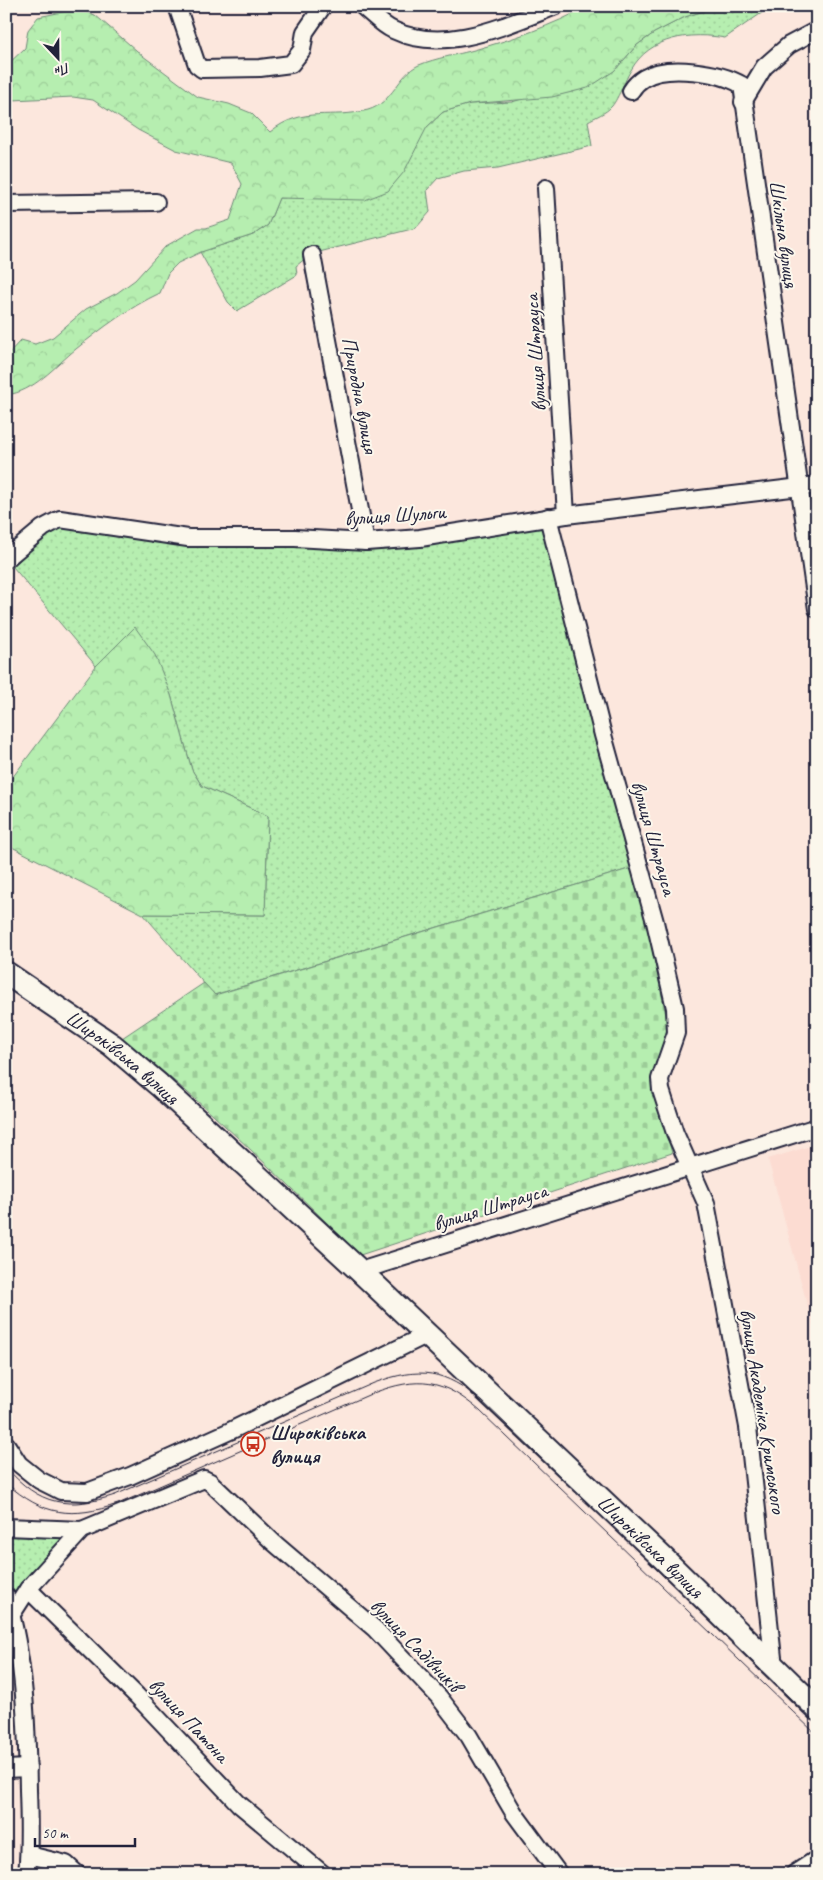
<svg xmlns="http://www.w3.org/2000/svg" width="823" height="1880" font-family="Caveat,sans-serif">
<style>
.built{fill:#fcdcd2}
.grass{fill:url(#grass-dots);stroke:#6c8876}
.forest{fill:url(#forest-crowns);stroke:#6c8876}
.cemetery{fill:url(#cemetery-stones);stroke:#6c8876}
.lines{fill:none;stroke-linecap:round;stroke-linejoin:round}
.minor-casing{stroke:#22223b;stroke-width:20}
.secondary-casing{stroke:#22223b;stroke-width:26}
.minor{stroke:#fbf7ec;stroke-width:16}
.secondary{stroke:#fbf7ec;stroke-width:22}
.tram{stroke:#22223b;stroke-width:1}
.labels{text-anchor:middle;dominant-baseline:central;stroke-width:4;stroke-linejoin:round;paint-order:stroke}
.street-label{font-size:21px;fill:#22223b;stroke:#fbf7ec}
.poi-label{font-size:21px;font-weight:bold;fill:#22223b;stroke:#fbf7ec;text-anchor:start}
</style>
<defs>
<pattern id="grass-dots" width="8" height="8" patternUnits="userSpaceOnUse" patternTransform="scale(1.25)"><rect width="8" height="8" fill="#b6eeb0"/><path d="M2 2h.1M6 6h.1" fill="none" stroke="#9ccc98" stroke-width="1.8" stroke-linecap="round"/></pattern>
<pattern id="forest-crowns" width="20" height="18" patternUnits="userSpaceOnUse" patternTransform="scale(1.25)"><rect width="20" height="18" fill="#b6eeb0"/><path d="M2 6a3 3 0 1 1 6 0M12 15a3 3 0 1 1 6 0" fill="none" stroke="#9ccc98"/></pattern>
<pattern id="cemetery-stones" width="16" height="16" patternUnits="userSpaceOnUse" patternTransform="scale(1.25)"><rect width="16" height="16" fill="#b6eeb0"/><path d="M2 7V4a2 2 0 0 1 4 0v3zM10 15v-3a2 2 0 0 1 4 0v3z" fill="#9ccc98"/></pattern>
</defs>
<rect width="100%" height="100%" fill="#fce7dd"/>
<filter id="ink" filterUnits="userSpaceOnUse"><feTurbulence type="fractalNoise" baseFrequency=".02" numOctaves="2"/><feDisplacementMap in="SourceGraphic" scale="10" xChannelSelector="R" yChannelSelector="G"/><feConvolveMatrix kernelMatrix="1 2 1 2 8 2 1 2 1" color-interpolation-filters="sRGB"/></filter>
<g filter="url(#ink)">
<!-- built -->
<path class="built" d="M 817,1144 L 817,1341 L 768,1159 Z"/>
<!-- grass -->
<g class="grass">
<path d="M 719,6 L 772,6 L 725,38 C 691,32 650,36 631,70 C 626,78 616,103 611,107 C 606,113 595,117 588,121 L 592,146 L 498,168 L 464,171 L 438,178 L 427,190 L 430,212 L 416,228 L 311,254 L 296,266 L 297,275 L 237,311 L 228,302 L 200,252 L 253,235 L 268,225 L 279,198 L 285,198 L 427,127 L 443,112 L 470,104 L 512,102 L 614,71 L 637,45 L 654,33 L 685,17 Z"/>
<path d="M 544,524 L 632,868 L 214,995 L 143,914 L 265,915 L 268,816 L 202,786 L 192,770 L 171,695 L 135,628 L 96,666 L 13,567 L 47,533 L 62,525 L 190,544 Z"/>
<path d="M 6,1527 L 82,1530 L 12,1614 L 6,1596 Z"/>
</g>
<!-- forest -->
<g class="forest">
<path d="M 588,6 L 719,6 L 685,17 L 654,33 L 637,45 L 614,71 L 588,88 L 552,97 L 470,104 L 443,112 L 427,127 L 404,172 L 388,191 L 365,200 L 279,198 L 268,225 L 253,235 L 201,252 L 178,263 L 168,273 L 160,293 C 130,307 102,328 76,349 C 55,366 34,392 6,395 L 6,356 L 21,340 L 35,344 L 53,337 L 86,309 L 117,293 L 135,280 L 166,246 L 198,228 L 206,228 L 230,220 L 242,184 L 231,163 L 176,150 L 138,130 L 93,100 L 73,97 L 13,100 L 6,97 L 6,66 L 25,48 L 28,30 L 38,17 L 77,9 L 95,15 L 143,56 L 198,97 L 229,104 L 251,113 L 270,132 C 303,105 331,120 368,110 C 393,103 398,74 419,65 C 436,58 456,55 474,50 C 513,39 552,26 588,6 Z"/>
<path d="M 135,627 L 155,655 L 171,695 L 192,770 L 202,786 L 268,816 L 265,915 L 143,914 L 6,844 L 6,786 L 96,666 Z"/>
</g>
<!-- cemetery -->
<path class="cemetery" d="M 632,868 L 647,924 L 668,1025 L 652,1084 L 672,1153 L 360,1255 C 283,1180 206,1104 122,1038 L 204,983 L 215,995 Z"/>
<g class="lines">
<!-- minor casing -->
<g class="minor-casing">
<g id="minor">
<path d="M 177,6 L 197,65 L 202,69 L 260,68 L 291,64 L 302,50 L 305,32 L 323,6"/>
<path d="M 362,6 C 372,14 382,25 393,30 C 445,55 506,25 556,6"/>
<path d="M 631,91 C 634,86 639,81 644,78 C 667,64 720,72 742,85 L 817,609"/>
<path d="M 743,102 L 764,67 L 789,45 L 817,30"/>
<path d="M 546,188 L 566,515"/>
<path d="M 6,204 L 156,202"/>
<path d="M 312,255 L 366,542"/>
<path d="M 548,517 L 603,735 L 655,922 L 675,1008 L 676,1033 L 660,1079 L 661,1090 L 675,1133 L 706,1203 L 748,1427 L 774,1667"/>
<path d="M 6,559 L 43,528 L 60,519 L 188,538 L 295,538 L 366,542 L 420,538 L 566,515 L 817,485"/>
<path d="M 360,1271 L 817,1127"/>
<path d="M 6,1444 L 19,1464 L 39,1480 L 61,1491 L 87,1492 L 130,1476 L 230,1431 L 426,1335"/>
<path d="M 6,1527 L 82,1530"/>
<path d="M 28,1589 L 137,1696 L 239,1804 L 323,1874"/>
<path d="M 6,1596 C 25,1658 27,1726 28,1790 C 29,1818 30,1846 27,1874"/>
<path d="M 12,1614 L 28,1589 L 82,1530 L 204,1479 L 210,1482 L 273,1542 L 375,1629 L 439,1697 L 469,1736 L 514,1813 L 559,1874"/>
<path d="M 6,1769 L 28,1768"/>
<path d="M 29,1855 L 66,1864 L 77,1874"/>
<path d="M 794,1874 L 817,1859"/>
</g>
</g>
<!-- secondary casing -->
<g class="secondary-casing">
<g id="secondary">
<path id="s1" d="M 6,973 L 112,1045 L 159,1085 L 360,1271 L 664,1559 L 817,1709"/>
</g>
</g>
<!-- minor -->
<use href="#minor" class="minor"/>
<!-- secondary -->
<use href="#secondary" class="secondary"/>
<!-- tram -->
<g class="tram">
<path d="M 6,1467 C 39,1506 69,1510 115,1495 L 374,1383 C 421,1366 444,1370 482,1401 L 817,1724"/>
<path d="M 6,1483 C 44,1516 71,1519 118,1504 L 373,1393 C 419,1376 443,1379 480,1411 L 817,1735"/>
</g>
</g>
</g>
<!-- icons -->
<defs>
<g id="bus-ring" transform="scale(1.25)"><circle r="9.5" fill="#fbf7ec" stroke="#c8321e" stroke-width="1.5"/><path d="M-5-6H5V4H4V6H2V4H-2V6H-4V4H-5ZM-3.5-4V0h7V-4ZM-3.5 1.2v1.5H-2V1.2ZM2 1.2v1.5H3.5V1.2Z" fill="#c8321e"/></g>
</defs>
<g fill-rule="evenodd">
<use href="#bus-ring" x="253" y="1444"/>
</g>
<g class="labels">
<!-- street labels -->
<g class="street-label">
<text transform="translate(784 234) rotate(82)">Шкільна вулиця</text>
<text transform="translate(535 353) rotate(-94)">вулиця Штрауса</text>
<text transform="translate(360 395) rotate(79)">Природна вулиця</text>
<text transform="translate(395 515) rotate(-4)">вулиця Шульги</text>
<text transform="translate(654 838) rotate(74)">вулиця Штрауса</text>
<text stroke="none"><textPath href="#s1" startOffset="144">Широківська вулиця</textPath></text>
<text transform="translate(490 1207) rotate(-17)">вулиця Штрауса</text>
<text transform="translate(763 1411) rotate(81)">вулиця Академіка Кримського</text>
<text stroke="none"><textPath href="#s1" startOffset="864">Широківська вулиця</textPath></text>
<text transform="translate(416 1645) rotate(46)">вулиця Садівників</text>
<text transform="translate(189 1720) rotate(47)">вулиця Патона</text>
</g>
<!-- poi labels -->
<g class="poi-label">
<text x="270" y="1432">Широківська<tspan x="270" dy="24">вулиця</tspan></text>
</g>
</g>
<!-- margin -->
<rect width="823" height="1880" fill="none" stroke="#fbf7ec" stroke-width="25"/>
<rect x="12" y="12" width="798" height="1855" fill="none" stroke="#22223b" stroke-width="2" filter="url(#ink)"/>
<!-- north arrow -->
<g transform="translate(58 58) rotate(158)" stroke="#fbf7ec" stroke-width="4" paint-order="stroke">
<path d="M0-4L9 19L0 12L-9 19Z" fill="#22223b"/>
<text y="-8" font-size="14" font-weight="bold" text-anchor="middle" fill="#22223b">Пн</text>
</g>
<!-- scale -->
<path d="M35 1838v8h100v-8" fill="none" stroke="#22223b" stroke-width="2.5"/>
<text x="42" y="1838" font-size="15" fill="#22223b" stroke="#fbf7ec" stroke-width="4" paint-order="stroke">50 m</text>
</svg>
